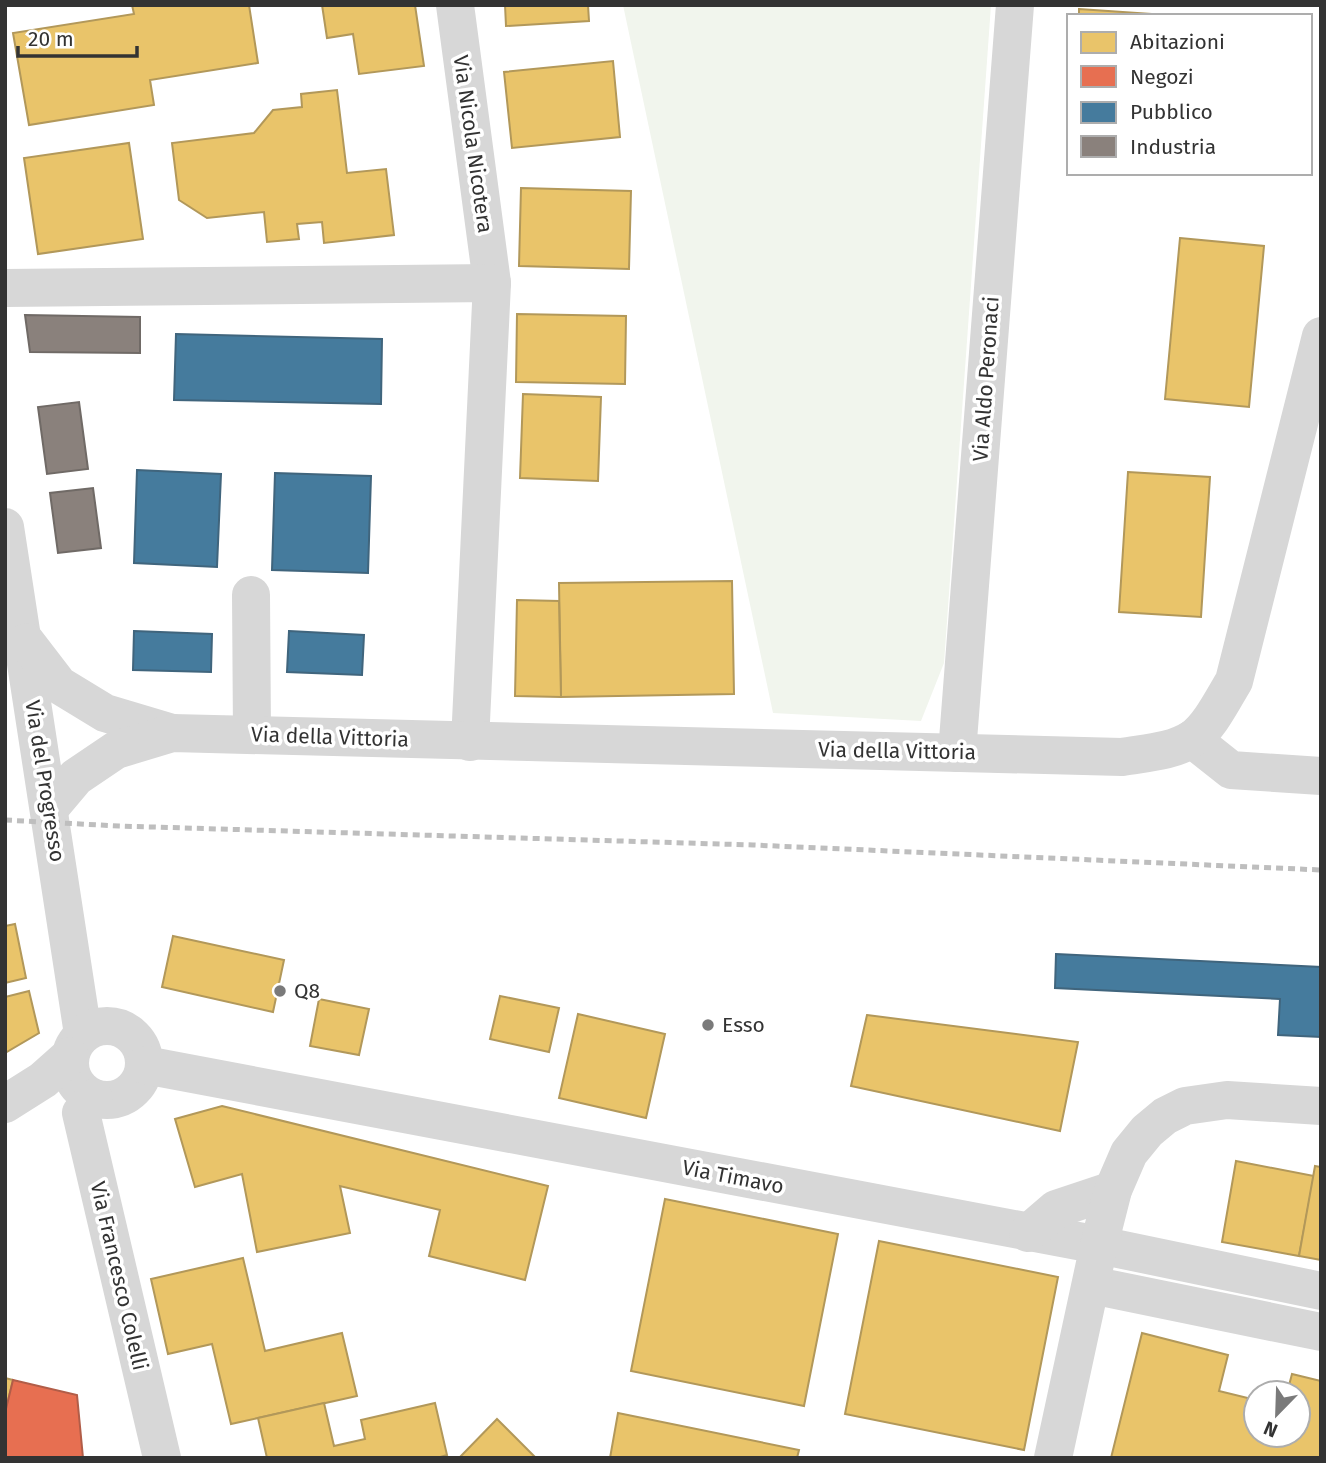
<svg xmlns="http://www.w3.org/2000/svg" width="1326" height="1463" font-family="'Fira Sans',sans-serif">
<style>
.green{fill:#f1f5ed}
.homes{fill:#e9c46a;stroke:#b2985a;stroke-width:2}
.shops{fill:#e76f51;stroke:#b15d48;stroke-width:2}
.public{fill:#457b9d;stroke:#40657d;stroke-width:2}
.industry{fill:#8a817c;stroke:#706a66;stroke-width:2}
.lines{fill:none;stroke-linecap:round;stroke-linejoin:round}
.minor{stroke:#d7d7d7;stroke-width:38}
.rail{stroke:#bebebe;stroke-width:5;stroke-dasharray:7 5;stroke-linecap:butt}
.poi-dot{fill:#7a7a7a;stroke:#fff;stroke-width:2.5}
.labels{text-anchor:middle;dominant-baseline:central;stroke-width:7;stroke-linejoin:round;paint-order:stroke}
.street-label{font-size:21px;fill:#333;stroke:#fff}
.poi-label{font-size:21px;fill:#333;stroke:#fff;text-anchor:start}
</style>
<rect width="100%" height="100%" fill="#fff"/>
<!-- green -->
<path class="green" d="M 623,5 L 991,5 L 944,663 L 921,721 L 773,713 Z"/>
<!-- homes -->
<g class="homes">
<path d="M 132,5 L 249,5 L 258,63 L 150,80 L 154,105 L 29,125 L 13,33 L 134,14 Z"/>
<path d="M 322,5 L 415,5 L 424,66 L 359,74 L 353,34 L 327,38 Z"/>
<path d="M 505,5 L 588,5 L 589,21 L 506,26 Z"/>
<path d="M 1079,9 L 1181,16 L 1079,16 Z"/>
<path d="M 613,61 L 620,137 L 512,148 L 504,72 Z"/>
<path d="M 337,90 L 347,173 L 386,169 L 394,235 L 324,243 L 322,222 L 297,224 L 299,239 L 267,242 L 264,212 L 207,218 L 179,200 L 172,143 L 254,133 L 273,110 L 302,107 L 301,94 Z"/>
<path d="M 129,143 L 143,239 L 38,254 L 24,158 Z"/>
<path d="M 521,188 L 631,191 L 629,269 L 519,266 Z"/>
<path d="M 1180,238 L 1264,246 L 1249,407 L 1165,399 Z"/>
<path d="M 517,314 L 626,316 L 625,384 L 516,382 Z"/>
<path d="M 523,394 L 601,397 L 598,481 L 520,478 Z"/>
<path d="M 1128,472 L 1210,477 L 1201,617 L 1119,612 Z"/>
<path d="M 732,581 L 734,694 L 561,697 L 559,583 Z"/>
<path d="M 517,600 L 559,601 L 561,697 L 515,696 Z"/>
<path d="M 15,924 L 26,978 L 5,983 L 5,926 Z"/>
<path d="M 173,936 L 284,960 L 273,1012 L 162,987 Z"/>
<path d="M 29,991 L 39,1033 L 5,1053 L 5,997 Z"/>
<path d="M 500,996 L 559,1008 L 549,1052 L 490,1039 Z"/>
<path d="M 319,999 L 369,1009 L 359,1055 L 310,1046 Z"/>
<path d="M 578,1014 L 665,1034 L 646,1118 L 559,1098 Z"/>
<path d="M 867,1015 L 1078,1042 L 1060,1131 L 851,1086 Z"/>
<path d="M 222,1106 L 548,1186 L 525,1280 L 429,1256 L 440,1210 L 340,1186 L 350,1233 L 257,1252 L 242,1174 L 195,1187 L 175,1119 Z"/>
<path d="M 1236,1161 L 1314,1176 L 1299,1256 L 1222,1242 Z"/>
<path d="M 1315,1166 L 1321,1167 L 1321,1260 L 1299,1256 Z"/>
<path d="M 665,1199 L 838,1234 L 804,1406 L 631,1371 Z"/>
<path d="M 879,1241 L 1058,1277 L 1024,1450 L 845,1414 Z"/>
<path d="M 243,1258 L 265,1351 L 342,1333 L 357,1396 L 231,1424 L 212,1344 L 168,1354 L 151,1279 Z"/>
<path d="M 1142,1333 L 1228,1355 L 1219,1391 L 1256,1400 L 1256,1435 L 1298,1435 L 1298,1393 L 1287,1393 L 1292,1374 L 1321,1381 L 1321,1458 L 1111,1458 Z"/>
<path d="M 5,1378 L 13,1380 L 5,1413 Z"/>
<path d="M 324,1403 L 334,1446 L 365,1439 L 361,1420 L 435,1403 L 447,1455 L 437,1458 L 267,1458 L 258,1418 Z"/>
<path d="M 618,1413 L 799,1450 L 797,1458 L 610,1458 Z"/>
<path d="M 497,1419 L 536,1458 L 459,1458 Z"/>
</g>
<!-- shops -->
<path class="shops" d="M 13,1380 L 77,1395 L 83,1458 L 5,1458 L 5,1413 Z"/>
<!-- public -->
<g class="public">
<path d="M 176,334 L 382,339 L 381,404 L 174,400 Z"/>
<path d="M 137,470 L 221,474 L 217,567 L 134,563 Z"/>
<path d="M 275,473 L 371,476 L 368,573 L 272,570 Z"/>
<path d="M 134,631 L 212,634 L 211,672 L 133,670 Z"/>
<path d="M 289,631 L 364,635 L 362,675 L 287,672 Z"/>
<path d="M 1056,954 L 1321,967 L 1321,1037 L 1278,1035 L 1280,999 L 1055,988 Z"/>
</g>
<!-- industry -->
<g class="industry">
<path d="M 25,315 L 140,317 L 140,353 L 30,352 Z"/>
<path d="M 79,402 L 88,469 L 47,474 L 38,407 Z"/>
<path d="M 93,488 L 101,548 L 58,553 L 50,493 Z"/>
</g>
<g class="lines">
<!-- minor -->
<g class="minor">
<path d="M 455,5 L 492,283"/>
<path d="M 5,288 L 492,283 L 470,742"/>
<path d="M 5,527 L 83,1034"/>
<path d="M 251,595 L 252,735"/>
<path d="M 26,642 L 59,685 L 105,713 L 172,733"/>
<path d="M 1192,739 L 1231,770 L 1321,776"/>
<path d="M 957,753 L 1015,5"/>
<path d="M 49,809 L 76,777 L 116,750 L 172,733 L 1122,757 C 1144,753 1172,752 1192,739 C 1209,728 1223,699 1234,681 L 1321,336"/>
<circle cx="107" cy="1063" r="37"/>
<path d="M 145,1065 L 1099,1245 L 1321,1291"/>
<path d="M 94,1098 L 81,1113 L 162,1458"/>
<path d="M 5,1104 L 43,1080 L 70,1056"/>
<path d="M 1028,1233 L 1056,1209 L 1113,1190"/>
<path d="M 1091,1285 L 1321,1332"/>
<path d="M 1053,1458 L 1099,1245 L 1113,1190 L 1129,1153 L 1147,1131 L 1165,1116 L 1185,1106 L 1227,1100 L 1321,1106"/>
</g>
<!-- rail -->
<path class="rail" d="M 5,820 L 119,826 L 753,845 L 1321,870"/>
</g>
<!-- markers -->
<g class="poi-dot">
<circle cx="280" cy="991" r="7"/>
<circle cx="708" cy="1025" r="7"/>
</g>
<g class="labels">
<!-- street labels -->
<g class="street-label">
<text transform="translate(473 144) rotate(82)">Via Nicola Nicotera</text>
<text transform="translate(986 379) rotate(-86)">Via Aldo Peronaci</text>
<text transform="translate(330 737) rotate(2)">Via della Vittoria</text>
<text transform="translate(897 751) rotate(1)">Via della Vittoria</text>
<text transform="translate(45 781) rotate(81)">Via del Progresso</text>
<text transform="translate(733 1177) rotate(11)">Via Timavo</text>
<text transform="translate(119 1276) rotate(77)">Via Francesco Colelli</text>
</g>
<!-- poi labels -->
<g class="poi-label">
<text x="294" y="991">Q8</text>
<text x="722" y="1025">Esso</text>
</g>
</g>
<!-- border -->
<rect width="1326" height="1463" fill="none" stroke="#333333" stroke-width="14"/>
<!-- legend -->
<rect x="1067" y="14" width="245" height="161" fill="#ffffff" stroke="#adadad" stroke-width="2"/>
<rect x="1081" y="32" width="35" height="21" fill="#e9c46a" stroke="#adadad" stroke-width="2"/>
<text x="1130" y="49" font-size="21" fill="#333333">Abitazioni</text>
<rect x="1081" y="66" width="35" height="21" fill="#e76f51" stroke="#adadad" stroke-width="2"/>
<text x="1130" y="84" font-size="21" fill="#333333">Negozi</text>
<rect x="1081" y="102" width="35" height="21" fill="#457b9d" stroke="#adadad" stroke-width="2"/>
<text x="1130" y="119" font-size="21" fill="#333333">Pubblico</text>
<rect x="1081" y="136" width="35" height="21" fill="#8a817c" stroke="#adadad" stroke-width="2"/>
<text x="1130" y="154" font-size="21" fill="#333333">Industria</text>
<!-- north arrow -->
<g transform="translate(1277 1414) rotate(203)"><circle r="33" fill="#ffffff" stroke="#adadad" stroke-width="2"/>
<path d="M0-5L12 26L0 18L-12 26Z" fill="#7a7a7a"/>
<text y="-10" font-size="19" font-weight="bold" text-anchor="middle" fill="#333333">N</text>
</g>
<!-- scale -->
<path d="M18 46v10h119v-10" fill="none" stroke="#333333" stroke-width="3.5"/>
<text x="28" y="46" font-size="21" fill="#333333" stroke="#ffffff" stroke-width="5" paint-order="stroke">20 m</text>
</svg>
